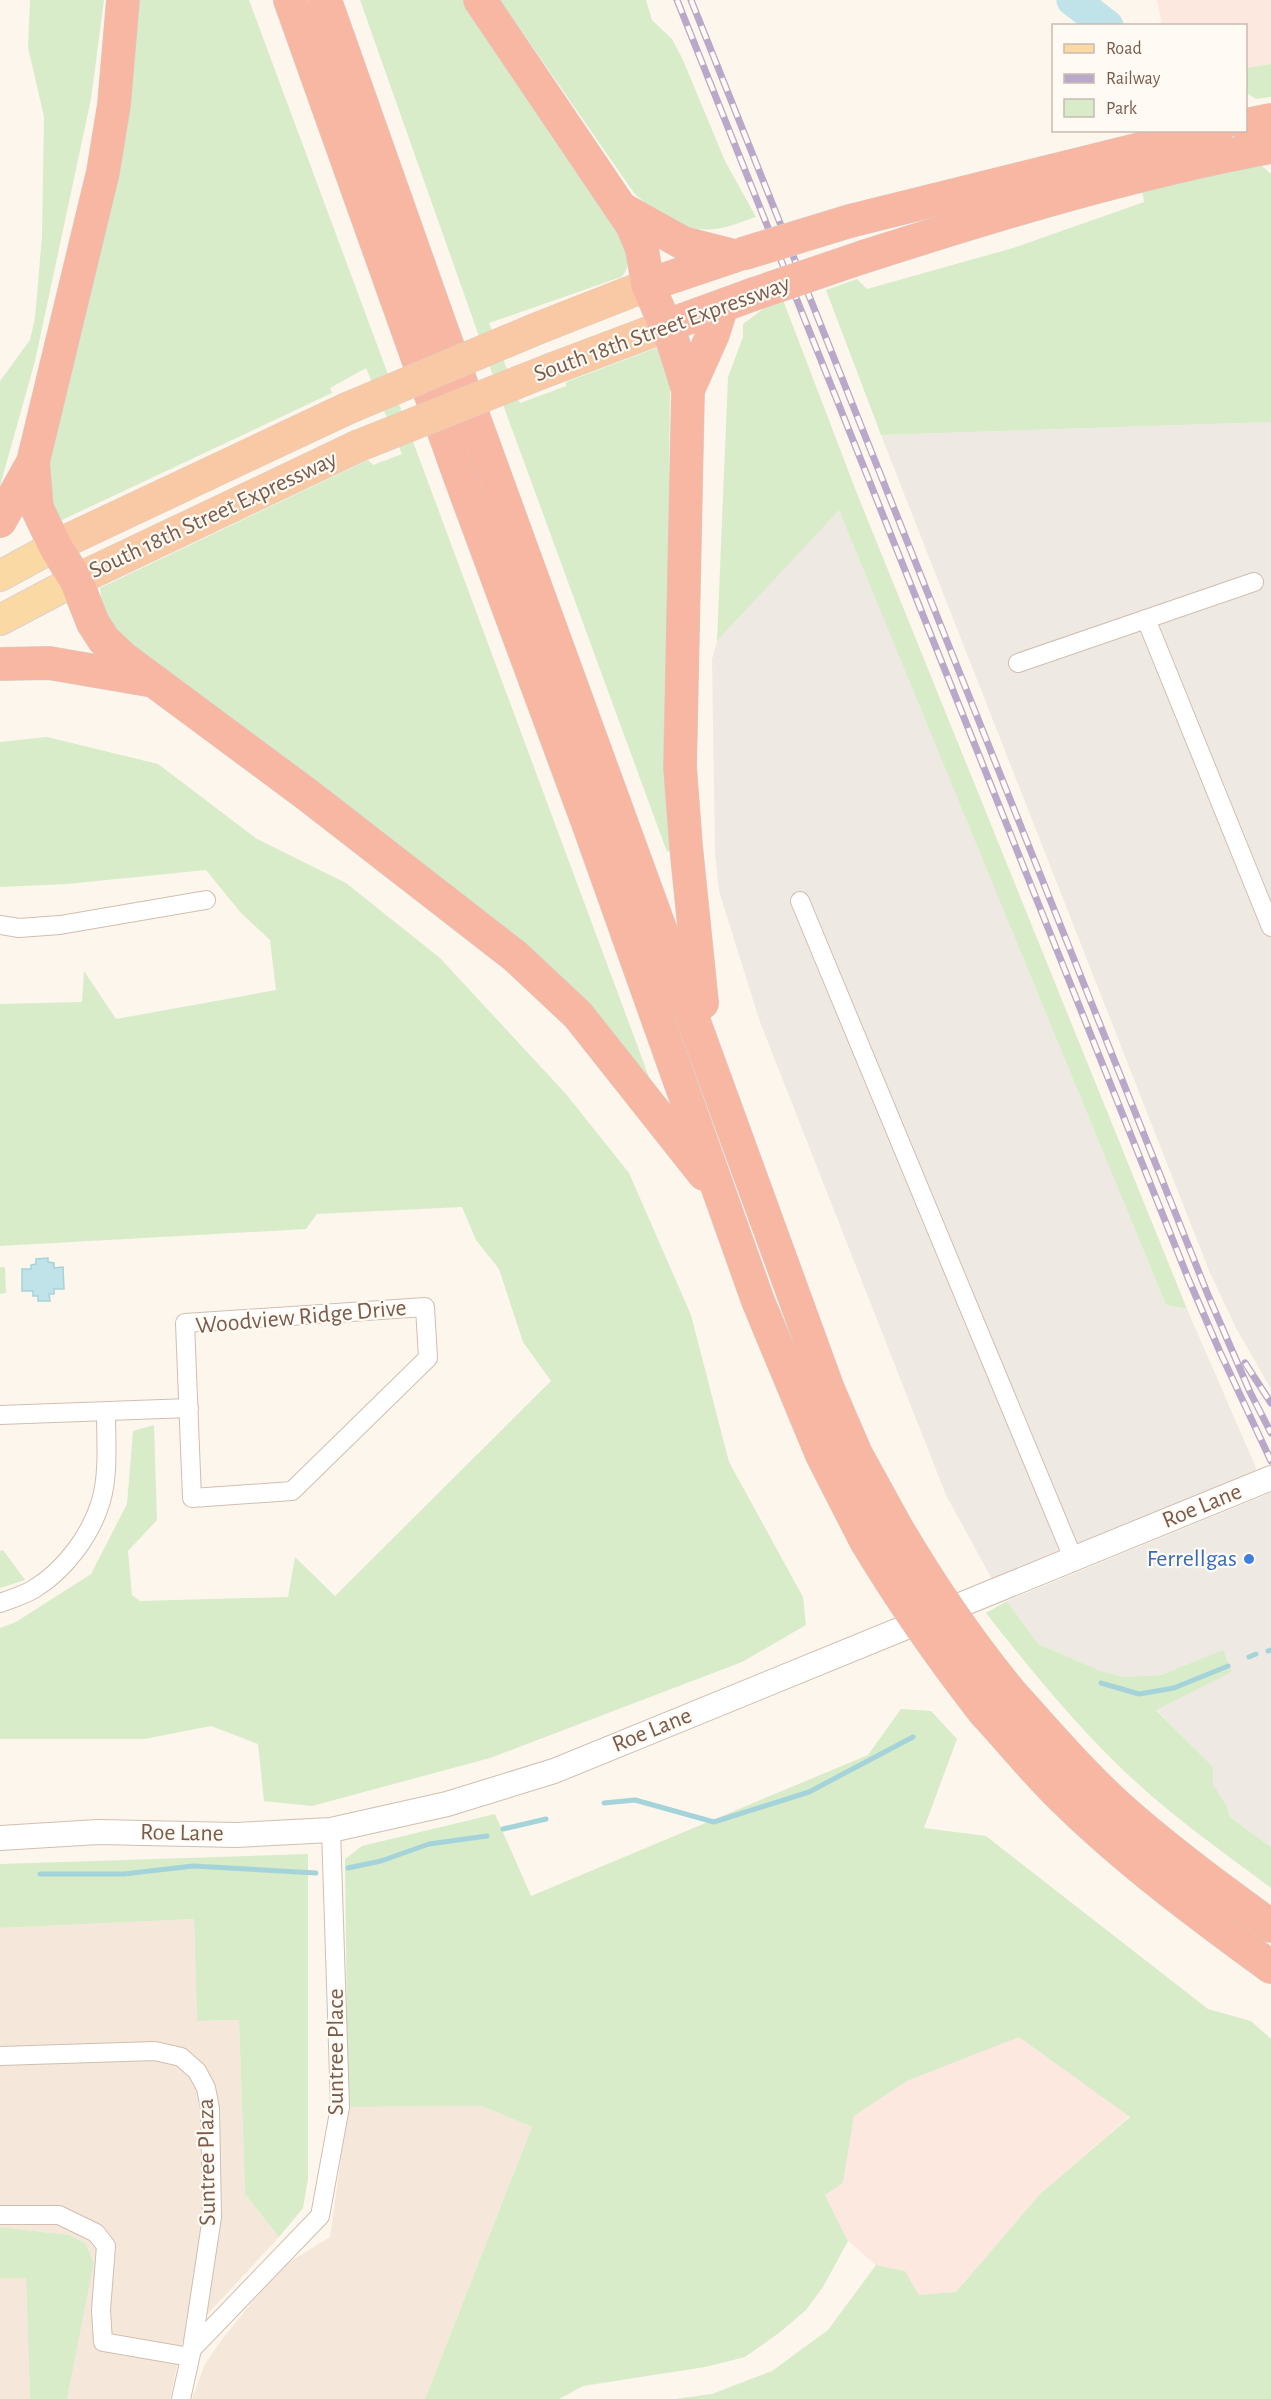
<svg xmlns="http://www.w3.org/2000/svg" width="1271" height="2399" font-family="'Alegreya Sans',sans-serif">
<style>
.residential{fill:#f5e8da}
.commercial{fill:#fde8e0}
.industrial{fill:#efe9e4}
.green{fill:#d8ecc9}
.water{fill:#bfe3e8;stroke:#a5d3da;stroke-width:1.5}
.lines{fill:none;stroke-linecap:round;stroke-linejoin:round}
.stream{stroke:#a5d3da;stroke-width:5}
.river{stroke:#bfe3e8;stroke-width:33}
.minor-casing{stroke:#d1beb0;stroke-width:20}
.tertiary-casing{stroke:#d1beb0;stroke-width:26}
.primary-casing{stroke:#dad1cd;stroke-width:32}
.trunk-casing{stroke:#dad1cd;stroke-width:33}
.motorway-casing{stroke:#dad1cd;stroke-width:34}
.minor{stroke:#fff;stroke-width:18}
.tertiary{stroke:#fff;stroke-width:24}
.primary{stroke:#fbd9a5;stroke-width:30}
.trunk{stroke:#f9c8a4;stroke-width:32}
.motorway{stroke:#f7b7a3;stroke-width:33}
.rail-casing{stroke:#b9a8c9;stroke-width:7}
.rail{stroke:#fffaf3;stroke-width:4.5;stroke-dasharray:14;stroke-linecap:butt}
.trunk-bridge-casing{stroke:#dad1cd;stroke-width:33;stroke-linecap:butt}
.motorway-bridge-casing{stroke:#dad1cd;stroke-width:34;stroke-linecap:butt}
.trunk-bridge{stroke:#f9c8a4;stroke-width:32}
.motorway-bridge{stroke:#f7b7a3;stroke-width:33}
.shop-dot{fill:#3f7fe0;stroke:#fffaf3;stroke-width:2}
.labels{text-anchor:middle;dominant-baseline:central;stroke-width:4.5;stroke-linejoin:round;paint-order:stroke}
.street-label{font-size:24px;fill:#7a5c4d;stroke:#fffaf3}
.shop-label{font-size:24px;fill:#366cbe;stroke:#fffaf3;text-anchor:end}
</style>
<rect width="100%" height="100%" fill="#fdf6ec"/>
<!-- residential -->
<g class="residential">
<path d="M 194,1919 L 197,2021 L 239,2020 L 245,2194 L 279,2237 L 182,2342 L 170,2399 L 67,2399 L 94,2263 L 86,2244 L 69,2235 L 0,2227 L 0,1928 Z"/>
<path d="M 482,2106 L 532,2127 L 425,2399 L 192,2399 L 205,2364 L 223,2338 L 281,2267 L 330,2237 L 348,2107 Z"/>
<path d="M 26,2277 L 30,2399 L 0,2399 L 0,2278 Z"/>
</g>
<!-- commercial -->
<g class="commercial">
<path d="M 1157,0 L 1271,0 L 1271,64 L 1246,68 L 1246,26 L 1162,25 Z"/>
<path d="M 1019,2037 L 1130,2116 L 1041,2193 L 956,2292 L 919,2295 L 905,2271 L 876,2265 L 848,2241 L 825,2195 L 843,2183 L 854,2116 L 907,2081 Z"/>
</g>
<!-- industrial -->
<g class="industrial">
<path d="M 1271,422 L 1271,1389 L 1236,1328 L 1210,1273 L 881,435 Z"/>
<path d="M 839,509 L 1166,1305 L 1187,1309 L 1257,1470 L 993,1581 L 946,1495 L 760,1022 L 719,891 L 715,852 L 712,659 L 717,641 Z"/>
<path d="M 1270,1493 L 1271,1494 L 1271,1847 L 1230,1817 L 1227,1806 L 1213,1784 L 1212,1767 L 1156,1709 L 1232,1672 L 1223,1651 L 1161,1675 L 1124,1677 L 1101,1671 L 1038,1644 L 1007,1601 Z"/>
</g>
<!-- green -->
<g class="green">
<path d="M 30,0 L 104,0 L 91,99 L 35,361 L 0,486 L 0,381 L 30,340 L 35,318 L 42,236 L 44,117 L 28,47 Z"/>
<path d="M 135,0 L 249,0 L 652,1085 L 124,639 C 110,623 102,610 100,588 L 368,460 L 373,465 L 402,454 L 366,368 L 330,388 L 332,393 L 60,521 L 50,495 L 47,472 Z"/>
<path d="M 360,0 L 466,0 L 626,239 C 628,253 632,267 621,277 L 489,323 L 520,403 L 566,386 L 566,382 L 664,345 L 670,380 L 668,612 L 675,848 L 667,852 L 509,421 Z"/>
<path d="M 500,0 L 646,0 L 652,20 L 672,39 L 683,60 L 725,161 L 756,217 C 743,221 728,228 715,229 C 684,233 655,213 634,193 Z"/>
<path d="M 1271,64 L 1271,97 L 1256,99 L 1246,93 L 1246,68 Z"/>
<path d="M 1253,158 L 1271,174 L 1271,422 L 881,435 L 826,290 L 857,279 L 867,289 L 1013,248 L 1144,202 L 1142,189 Z"/>
<path d="M 783,300 L 856,491 L 1187,1309 L 1166,1305 L 839,510 L 717,641 L 728,377 L 743,337 L 743,324 L 763,309 Z"/>
<path d="M 47,737 L 158,764 L 257,839 L 346,883 L 440,958 L 566,1094 L 629,1173 L 691,1315 L 729,1462 L 803,1597 L 806,1625 L 742,1662 L 490,1758 L 312,1806 L 264,1801 L 258,1744 L 211,1726 L 144,1739 L 0,1739 L 0,1628 L 16,1622 L 91,1574 L 127,1504 L 133,1431 L 154,1425 L 157,1520 L 128,1551 L 132,1595 L 140,1601 L 288,1597 L 295,1557 L 335,1596 L 551,1381 L 523,1342 L 499,1269 L 476,1240 L 462,1207 L 317,1214 L 306,1229 L 0,1246 L 0,1004 L 82,1002 L 84,971 L 116,1019 L 276,990 L 270,940 L 241,913 L 206,870 L 67,884 L 0,887 L 0,742 Z"/>
<path d="M 0,1267 L 5,1267 L 6,1293 L 0,1294 Z"/>
<path d="M 3,1550 L 25,1580 L 0,1588 L 0,1551 Z"/>
<path d="M 1007,1601 L 1038,1644 L 1101,1671 L 1124,1677 L 1161,1675 L 1223,1650 L 1232,1672 L 1156,1710 L 1213,1767 L 1213,1784 L 1227,1806 L 1230,1817 L 1271,1847 L 1271,1888 C 1232,1859 1192,1830 1155,1799 C 1091,1744 1038,1679 986,1613 Z"/>
<path d="M 901,1709 L 931,1711 L 957,1739 L 924,1828 L 986,1836 L 1208,2009 L 1251,2021 L 1271,2039 L 1271,2399 L 675,2399 L 712,2394 L 772,2371 L 828,2330 L 876,2265 L 905,2271 L 919,2295 L 956,2292 L 1041,2193 L 1130,2117 L 1019,2037 L 907,2081 L 854,2116 L 843,2183 L 825,2195 L 848,2241 L 823,2287 L 806,2310 L 779,2333 L 745,2357 L 705,2367 L 583,2386 L 559,2399 L 425,2399 L 532,2127 L 482,2106 L 348,2107 L 345,1859 L 362,1846 L 495,1814 L 531,1896 L 868,1755 Z"/>
<path d="M 308,1854 L 308,2179 L 303,2208 L 279,2237 L 245,2194 L 239,2020 L 197,2021 L 194,1919 L 0,1928 L 0,1864 Z"/>
<path d="M 0,2227 L 69,2235 L 86,2244 L 94,2263 L 67,2399 L 30,2399 L 26,2278 L 0,2278 Z"/>
</g>
<!-- water -->
<path class="water" d="M 48,1258 L 48,1262 L 54,1263 L 54,1268 L 63,1267 L 64,1289 L 54,1289 L 54,1294 L 49,1294 L 50,1301 L 38,1301 L 38,1296 L 33,1296 L 33,1291 L 22,1291 L 22,1269 L 31,1269 L 31,1265 L 36,1264 L 36,1259 Z"/>
<g class="lines">
<!-- stream -->
<g class="stream">
<path d="M 1268,1651 L 1271,1650"/>
<path d="M 1249,1657 L 1256,1654"/>
<path d="M 1101,1683 L 1139,1694 L 1174,1688 L 1228,1666"/>
<path d="M 604,1803 L 635,1800 L 714,1822 L 809,1792 L 913,1737"/>
<path d="M 503,1829 L 546,1819"/>
<path d="M 348,1868 L 381,1861 L 429,1844 L 487,1836"/>
<path d="M 40,1874 L 124,1874 L 193,1866 L 316,1873"/>
</g>
<!-- river -->
<path class="river" d="M 1073,0 L 1107,26"/>
<!-- minor casing -->
<g class="minor-casing">
<g id="minor">
<path d="M 1146,619 L 1271,927"/>
<path d="M 1018,663 L 1254,582"/>
<path d="M 800,901 L 1073,1558"/>
<path d="M 0,925 L 19,928 L 60,925 L 206,900"/>
<path d="M 425,1307 L 428,1358 L 292,1491 L 192,1498 L 185,1323 Z"/>
<path d="M 0,1415 L 189,1408"/>
<path d="M 0,1603 C 11,1599 24,1595 34,1589 C 65,1570 91,1535 101,1501 C 109,1473 106,1441 106,1413"/>
<path d="M 0,2056 L 155,2051 L 181,2057 L 197,2071 L 206,2088 L 210,2108 L 212,2217 L 192,2349"/>
<path d="M 0,2215 L 59,2215 L 96,2233 L 106,2246 L 101,2310 L 103,2342 L 190,2357"/>
<path d="M 181,2399 L 192,2349 L 320,2216 L 340,2107 L 331,1830"/>
</g>
</g>
<!-- tertiary casing -->
<g class="tertiary-casing">
<path id="tertiary" d="M 0,1838 L 98,1832 L 236,1835 L 331,1830 L 447,1804 L 554,1771 L 1271,1478"/>
</g>
<!-- primary casing -->
<g class="primary-casing">
<g id="primary">
<path d="M 0,576 L 55,546"/>
<path d="M 0,620 L 76,580"/>
</g>
</g>
<!-- trunk casing -->
<g class="trunk-casing">
<g id="trunk">
<path d="M 536,329 L 648,285"/>
<path d="M 549,370 L 666,326"/>
<path d="M 55,546 L 346,409"/>
<path d="M 76,580 L 358,446"/>
</g>
</g>
<!-- motorway casing -->
<g class="motorway-casing">
<g id="motorway">
<path d="M 290,0 L 460,477 L 588,823 L 758,1301 L 822,1455 L 866,1541"/>
<path d="M 325,0 L 444,336 L 828,1389 L 856,1454 L 895,1525"/>
<path d="M 480,0 L 632,225 L 642,249 L 648,285 L 673,342 L 688,390 L 680,767 L 686,846 L 702,1003"/>
<path d="M 1246,125 L 1271,120"/>
<path d="M 622,209 L 683,243 L 734,256"/>
<path d="M 850,221 L 1217,130"/>
<path d="M 863,257 C 997,214 1132,173 1271,147"/>
<path d="M 648,285 L 734,256"/>
<path d="M 666,326 L 754,294"/>
<path d="M 688,390 L 713,334 L 722,306"/>
<path d="M 33,462 L 37,508 L 55,546 L 76,580 L 93,623 L 104,640 L 123,658 L 309,796 L 515,956 L 578,1015 L 704,1174"/>
<path d="M 0,521 L 33,462 L 103,172 L 114,105 L 123,0"/>
<path d="M 0,664 L 49,663 L 148,680"/>
<path d="M 1010,1692 C 1049,1735 1087,1780 1130,1817 C 1175,1856 1223,1891 1271,1926"/>
<path d="M 985,1713 C 1013,1743 1039,1776 1069,1804 C 1131,1864 1201,1916 1271,1967"/>
</g>
</g>
<!-- minor -->
<use href="#minor" class="minor"/>
<!-- tertiary -->
<use href="#tertiary" class="tertiary"/>
<!-- primary -->
<use href="#primary" class="primary"/>
<!-- trunk -->
<use href="#trunk" class="trunk"/>
<!-- motorway -->
<use href="#motorway" class="motorway"/>
<!-- rail casing -->
<g class="rail-casing">
<g id="rail">
<path d="M 677,0 L 1188,1278 L 1220,1352 L 1271,1461"/>
<path d="M 691,0 L 1208,1295 L 1250,1392 L 1271,1433"/>
<path d="M 1245,1363 L 1271,1403"/>
</g>
</g>
<!-- rail -->
<use href="#rail" class="rail"/>
<!-- trunk-bridge casing -->
<g class="trunk-bridge-casing">
<g id="trunk-bridge">
<path d="M 346,409 L 536,329"/>
<path d="M 358,446 L 549,370"/>
</g>
</g>
<!-- motorway-bridge casing -->
<g class="motorway-bridge-casing">
<g id="motorway-bridge">
<path d="M 742,254 L 850,221"/>
<path d="M 754,294 L 863,257"/>
<path d="M 895,1525 C 930,1585 966,1638 1010,1692"/>
<path d="M 866,1541 C 902,1601 942,1658 985,1713"/>
</g>
</g>
<!-- trunk-bridge -->
<use href="#trunk-bridge" class="trunk-bridge"/>
<!-- motorway-bridge -->
<use href="#motorway-bridge" class="motorway-bridge"/>
</g>
<!-- markers -->
<circle class="shop-dot" cx="1249" cy="1559" r="6"/>
<g class="labels">
<!-- street labels -->
<g class="street-label">
<text transform="translate(662 329) rotate(-20)">South 18th Street Expressway</text>
<text transform="translate(213 515) rotate(-25)">South 18th Street Expressway</text>
<text transform="translate(301 1317) rotate(-5)">Woodview Ridge Drive</text>
<text transform="translate(1202 1506) rotate(-22)">Roe Lane</text>
<text transform="translate(652 1730) rotate(-22)">Roe Lane</text>
<text transform="translate(182 1833) rotate(1)">Roe Lane</text>
<text transform="translate(336 2052) rotate(-90)">Suntree Place</text>
<text transform="translate(207 2162) rotate(-91)">Suntree Plaza</text>
</g>
<!-- shop labels -->
<g class="shop-label">
<text x="1237" y="1559">Ferrellgas</text>
</g>
</g>
<!-- legend -->
<rect x="1052" y="24" width="195" height="108" fill="#fffaf3" stroke="#cabbb1" stroke-width="1.5"/>
<rect x="1064" y="44" width="30" height="9" fill="#fbd9a5" stroke="#cabbb1" stroke-width="1.5"/>
<text x="1106" y="54" font-size="18" fill="#7a5c4d">Road</text>
<rect x="1064" y="74" width="30" height="9" fill="#b9a8c9" stroke="#cabbb1" stroke-width="1.5"/>
<text x="1106" y="84" font-size="18" fill="#7a5c4d">Railway</text>
<rect x="1064" y="99" width="30" height="18" fill="#d8ecc9" stroke="#cabbb1" stroke-width="1.5"/>
<text x="1106" y="114" font-size="18" fill="#7a5c4d">Park</text>
</svg>
